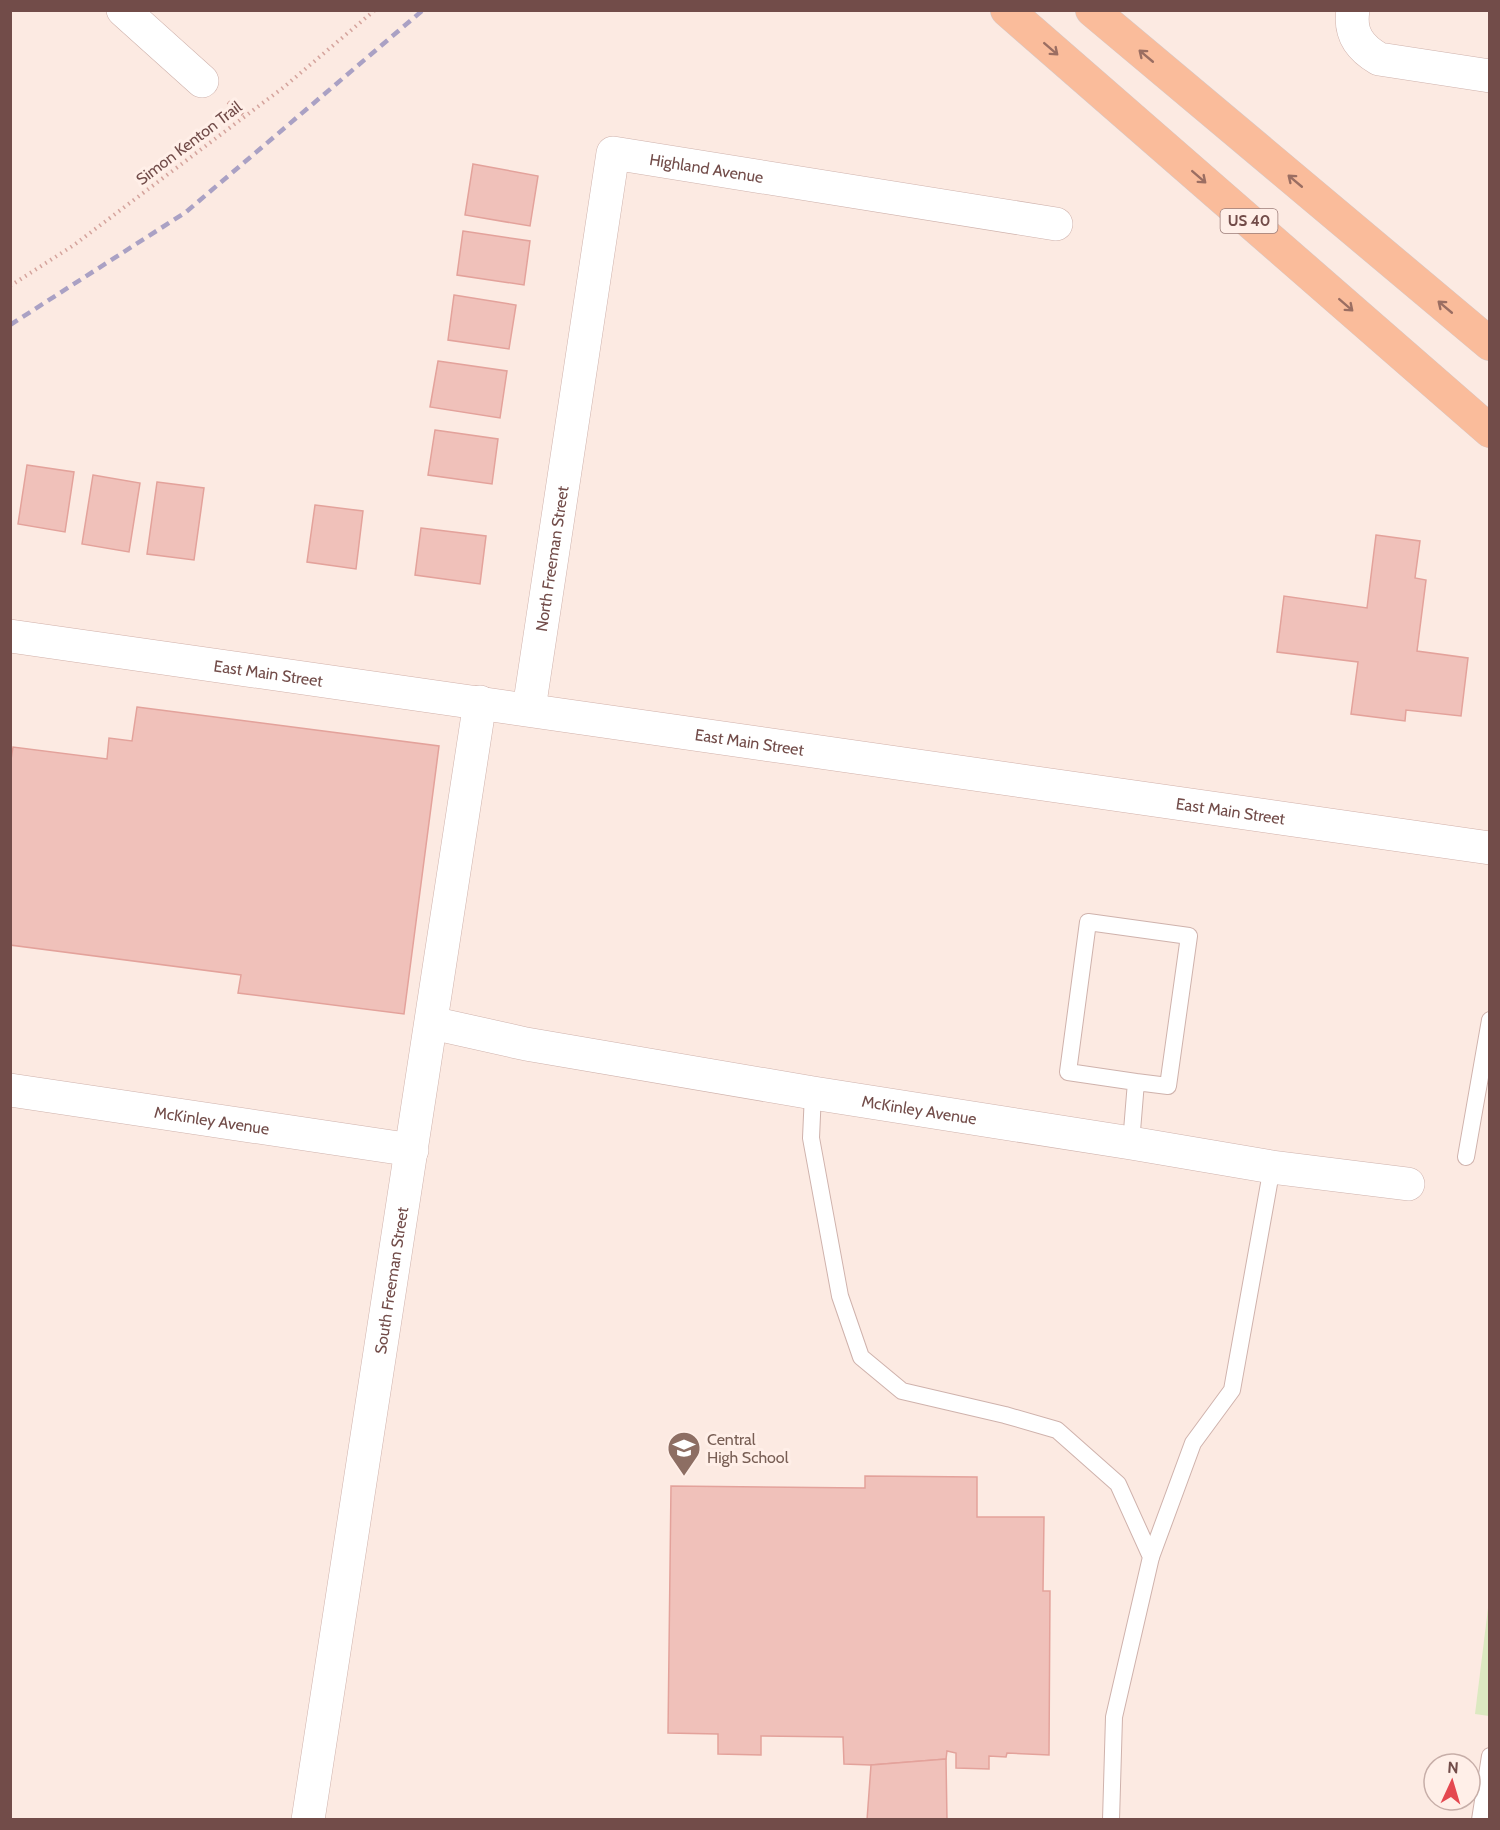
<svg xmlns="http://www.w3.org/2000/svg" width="1500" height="1830" font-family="Cabin,sans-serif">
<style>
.green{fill:#dce9c1}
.building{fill:#f0c1ba;stroke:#e3a29b;stroke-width:1.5}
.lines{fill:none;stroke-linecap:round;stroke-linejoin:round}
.service-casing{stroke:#cfb2ac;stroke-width:18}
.minor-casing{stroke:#cfb2ac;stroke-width:34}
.secondary-casing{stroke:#d1b0a9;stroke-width:34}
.primary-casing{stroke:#d5c9c8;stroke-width:34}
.path{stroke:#d5a49d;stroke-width:4;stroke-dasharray:1.5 4.5;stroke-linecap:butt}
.service{stroke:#fff;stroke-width:16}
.minor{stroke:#fff;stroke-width:33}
.secondary{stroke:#fff;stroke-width:33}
.primary{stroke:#fabc9b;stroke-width:33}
.rail{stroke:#aaa1c4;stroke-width:4.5;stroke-dasharray:9 6;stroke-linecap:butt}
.oneway{stroke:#9b6e62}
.labels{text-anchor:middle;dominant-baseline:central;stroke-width:6;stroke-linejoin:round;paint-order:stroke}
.shield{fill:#ffefe8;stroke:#9c7d79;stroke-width:1.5}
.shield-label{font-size:15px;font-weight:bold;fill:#724c49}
.street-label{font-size:16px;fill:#724c49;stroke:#ffefe8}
.education-label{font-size:16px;fill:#785e54;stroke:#ffefe8;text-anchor:start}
</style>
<rect width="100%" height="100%" fill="#fceae2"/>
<!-- green -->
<path class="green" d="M 1489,1600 L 1489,1716 L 1475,1714 Z"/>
<!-- building -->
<g class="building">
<path d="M 473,164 L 538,176 L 530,226 L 465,215 Z"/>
<path d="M 463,231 L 530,241 L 524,285 L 457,275 Z"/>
<path d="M 454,295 L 516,305 L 509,349 L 448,340 Z"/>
<path d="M 438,361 L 507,371 L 500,418 L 430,407 Z"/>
<path d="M 435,430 L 498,439 L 492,484 L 428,475 Z"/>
<path d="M 27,465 L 74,472 L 65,532 L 18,524 Z"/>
<path d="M 93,475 L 140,483 L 129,552 L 82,544 Z"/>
<path d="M 157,482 L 204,488 L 194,560 L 147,554 Z"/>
<path d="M 315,505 L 363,511 L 356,569 L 307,562 Z"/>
<path d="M 421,528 L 486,536 L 480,584 L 415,575 Z"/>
<path d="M 1376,535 L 1420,541 L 1415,578 L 1426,580 L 1417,651 L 1468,658 L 1461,716 L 1406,710 L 1405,721 L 1351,714 L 1358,662 L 1277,652 L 1284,596 L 1367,608 Z"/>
<path d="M 137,707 L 439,746 L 404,1014 L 238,993 L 241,975 L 10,945 L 10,766 L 13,747 L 107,759 L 109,738 L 132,741 Z"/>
<path d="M 865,1476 L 977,1477 L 977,1517 L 1044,1517 L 1043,1591 L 1050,1591 L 1049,1755 L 1007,1753 L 1006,1757 L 989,1756 L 989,1769 L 956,1768 L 956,1753 L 947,1751 L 946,1759 L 871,1765 L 844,1764 L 843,1737 L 761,1736 L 761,1755 L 718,1754 L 718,1734 L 668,1733 L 671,1486 L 865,1488 Z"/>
<path d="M 946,1759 L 947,1820 L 867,1820 L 871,1765 Z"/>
</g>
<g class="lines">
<!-- service casing -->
<g class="service-casing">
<g id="service">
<path d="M 813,1093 L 811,1138 L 840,1296 L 861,1357 L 902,1391 L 1005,1415 L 1057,1430 L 1118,1484 L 1151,1557 L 1114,1717 L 1111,1820"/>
<path d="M 1131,1143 L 1136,1082 L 1168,1086 L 1189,936 L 1088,922 L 1068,1072 L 1136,1082"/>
<path d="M 1466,1157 L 1490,1020"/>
<path d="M 1151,1557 L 1193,1443 L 1232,1390 L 1272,1167"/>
<path d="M 1480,1820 L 1490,1756"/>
</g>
</g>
<!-- minor casing -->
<g class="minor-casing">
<g id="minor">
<path d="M 123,10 L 202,81"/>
<path d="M 1353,10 C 1349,34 1360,48 1379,59 L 1490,76"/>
<path id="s1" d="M 529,709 L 613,153 L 1056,224"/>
<path id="s2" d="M 432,1023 L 526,1044 L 813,1093 L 1131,1143 L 1272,1167 L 1408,1184"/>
<path id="s3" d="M 10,1090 L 412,1150"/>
<path id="s4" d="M 308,1820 L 480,702"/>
</g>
</g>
<!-- secondary casing -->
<g class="secondary-casing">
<g id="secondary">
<path id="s5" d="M 10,636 L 1490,848"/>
</g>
</g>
<!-- primary casing -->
<g class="primary-casing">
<g id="primary">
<path d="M 1007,10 L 1490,431"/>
<path d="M 1092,10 L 1490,344"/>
</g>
</g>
<!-- path -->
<g class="path">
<path d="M 228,102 L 245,116"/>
<path d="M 10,286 L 74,245 L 284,87 L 375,10"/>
</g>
<!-- service -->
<use href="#service" class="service"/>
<!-- minor -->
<use href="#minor" class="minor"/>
<!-- secondary -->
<use href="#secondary" class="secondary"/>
<!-- primary -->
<use href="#primary" class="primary"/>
<!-- rail -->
<path class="rail" d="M 10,325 L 186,212 L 423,10"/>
</g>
<!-- one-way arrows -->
<defs><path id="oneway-shaft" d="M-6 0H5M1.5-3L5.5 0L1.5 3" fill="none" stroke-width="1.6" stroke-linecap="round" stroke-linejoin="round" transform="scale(1.5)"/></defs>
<g class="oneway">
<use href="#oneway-shaft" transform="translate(1051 49) rotate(41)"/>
<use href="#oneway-shaft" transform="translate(1146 56) rotate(-140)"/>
<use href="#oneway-shaft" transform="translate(1199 177) rotate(41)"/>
<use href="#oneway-shaft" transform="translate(1295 181) rotate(-140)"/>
<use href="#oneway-shaft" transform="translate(1346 305) rotate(41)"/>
<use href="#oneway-shaft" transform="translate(1445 307) rotate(-140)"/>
</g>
<!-- icons -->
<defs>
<g id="school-pin" transform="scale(1.725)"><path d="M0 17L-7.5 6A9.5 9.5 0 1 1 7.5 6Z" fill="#8d6e63" stroke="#ffefe8"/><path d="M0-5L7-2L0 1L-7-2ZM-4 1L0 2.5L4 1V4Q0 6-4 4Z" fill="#fff"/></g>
</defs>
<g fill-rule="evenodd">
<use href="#school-pin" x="684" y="1448"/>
</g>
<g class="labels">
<!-- shield labels -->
<rect class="shield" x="1220.5" y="209" width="57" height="24" rx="4.5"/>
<g class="shield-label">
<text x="1249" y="221">US 40</text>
</g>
<!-- street labels -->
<g class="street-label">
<text transform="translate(189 143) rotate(-37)">Simon Kenton Trail</text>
<text stroke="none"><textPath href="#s1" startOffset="657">Highland Avenue</textPath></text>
<text stroke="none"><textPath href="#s1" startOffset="152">North Freeman Street</textPath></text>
<text stroke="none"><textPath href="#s5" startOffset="261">East Main Street</textPath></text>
<text stroke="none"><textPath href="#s5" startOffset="747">East Main Street</textPath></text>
<text stroke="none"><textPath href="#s5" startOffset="1233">East Main Street</textPath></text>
<text stroke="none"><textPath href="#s2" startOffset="495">McKinley Avenue</textPath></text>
<text stroke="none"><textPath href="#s3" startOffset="204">McKinley Avenue</textPath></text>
<text stroke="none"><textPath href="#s4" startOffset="546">South Freeman Street</textPath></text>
</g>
<!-- education labels -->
<g class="education-label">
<text x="707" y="1439">Central<tspan x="707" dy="18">High School</tspan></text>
</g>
</g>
<!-- border -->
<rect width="1500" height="1830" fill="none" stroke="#724c49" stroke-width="24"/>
<!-- north arrow -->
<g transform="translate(1452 1782) rotate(4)"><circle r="28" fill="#ffefe8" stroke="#c7aea8" stroke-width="1.5"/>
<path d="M0-4.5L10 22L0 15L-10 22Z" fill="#e44850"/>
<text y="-9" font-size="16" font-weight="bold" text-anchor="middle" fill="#724c49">N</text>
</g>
</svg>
